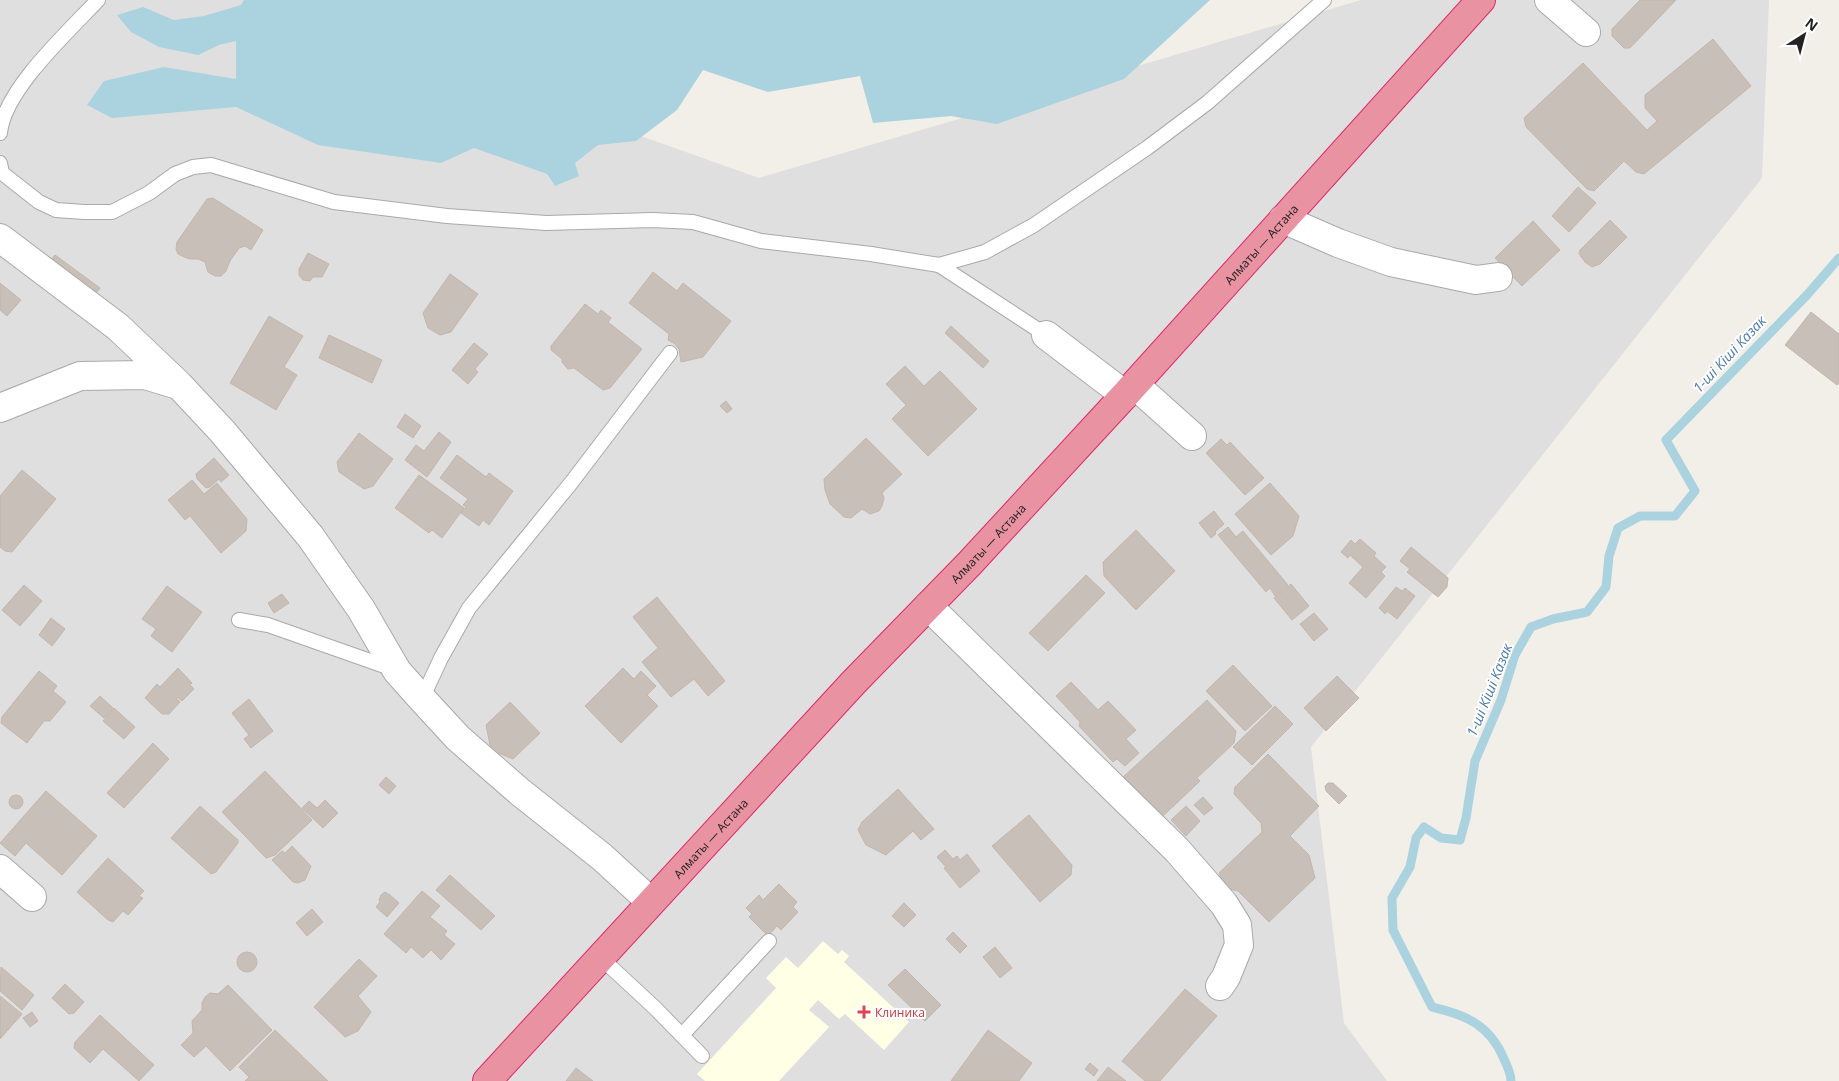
<svg xmlns="http://www.w3.org/2000/svg" width="1839" height="1081" font-family="'Open Sans',sans-serif">
<style>
.residential{fill:#e0dfdf}
.education{fill:#ffffe5}
.water{fill:#aad3df}
.lines{fill:none;stroke-linecap:round;stroke-linejoin:round}
.stream{stroke:#aad3df;stroke-width:9}
.building{fill:#c7bfb8;stroke:#c4b6ab}
.lane-casing{stroke:#a9a9a9;stroke-width:16}
.street-casing{stroke:#a9a9a9;stroke-width:30}
.highway-casing{stroke:#dc2a67;stroke-width:30}
.lane{stroke:#fff;stroke-width:14}
.street{stroke:#fff;stroke-width:28}
.highway{stroke:#e892a2;stroke-width:28}
.health-dot{fill:#e0444e;stroke:#fff;stroke-width:2}
.labels{text-anchor:middle;dominant-baseline:central;stroke-width:4;stroke-linejoin:round;paint-order:stroke}
.street-label{font-size:12px;fill:#222;stroke:#fff}
.health-label{font-size:12px;fill:#be3a42;stroke:#fff;text-anchor:start}
.water-label{font-size:14px;font-style:italic;fill:#4a7aab;stroke:#fff}
</style>
<rect width="100%" height="100%" fill="#f2efe9"/>
<!-- residential -->
<path class="residential" d="M 0,0 L 259,0 L 759,178 L 1361,0 L 1769,0 L 1762,178 L 1311,747 L 1344,1023 L 1387,1081 L 0,1081 Z"/>
<!-- education -->
<path class="education" d="M 823,941 L 838,954 L 842,950 L 849,956 L 844,962 L 909,1022 L 884,1050 L 845,1014 L 839,1019 L 818,1000 L 809,1010 L 829,1027 L 779,1081 L 705,1081 L 697,1074 L 776,988 L 766,978 L 786,957 L 798,968 Z"/>
<!-- water -->
<path class="water" d="M 244,0 L 1210,0 L 1124,79 L 997,124 L 951,116 L 873,123 L 860,76 L 768,92 L 703,70 L 677,110 L 636,141 L 598,145 L 575,163 L 579,176 L 555,186 L 547,174 L 474,148 L 441,163 L 318,145 L 236,107 L 112,118 L 87,105 L 104,81 L 164,67 L 236,79 L 236,41 L 219,45 L 198,55 L 159,47 L 131,32 L 117,15 L 143,7 L 174,20 L 204,16 L 241,5 Z"/>
<g class="lines">
<!-- stream -->
<path class="stream" d="M 1511,1081 C 1511,1073 1507,1066 1504,1059 C 1490,1025 1466,1015 1432,1007 L 1393,930 L 1392,898 L 1410,867 L 1416,838 L 1424,827 L 1441,838 L 1460,840 L 1466,818 L 1475,761 L 1501,700 L 1515,655 L 1531,627 L 1553,619 L 1587,612 L 1606,587 L 1609,556 L 1618,528 L 1640,516 L 1675,516 L 1695,491 L 1666,440 L 1807,295 L 1839,258"/>
</g>
<!-- building -->
<g class="building">
<path d="M 1640,0 L 1676,0 L 1630,48 L 1624,48 L 1612,36 L 1612,29 Z"/>
<path d="M 1713,39 L 1751,86 L 1644,174 L 1636,172 L 1624,161 L 1594,191 L 1587,189 L 1526,127 L 1524,118 L 1583,63 L 1647,130 L 1657,121 L 1645,108 L 1645,95 Z"/>
<path d="M 1578,187 L 1596,203 L 1569,232 L 1552,216 Z"/>
<path d="M 213,198 L 263,230 L 251,250 L 245,246 L 239,248 L 230,261 L 226,271 L 221,276 L 215,276 L 208,272 L 205,262 L 198,259 L 190,259 L 184,257 L 178,254 L 176,249 L 177,242 L 207,199 Z"/>
<path d="M 1610,220 L 1627,237 L 1600,264 L 1592,267 L 1585,262 L 1579,254 L 1580,250 Z"/>
<path d="M 1533,221 L 1560,250 L 1522,286 L 1495,258 Z"/>
<path d="M 308,253 L 329,264 L 322,277 L 313,277 L 310,281 L 303,280 L 299,275 L 299,269 Z"/>
<path d="M 55,255 L 100,288 L 93,297 L 48,264 Z"/>
<path d="M 653,272 L 677,291 L 683,283 L 731,321 L 703,357 L 681,362 L 679,349 L 675,344 L 668,340 L 669,334 L 629,303 Z"/>
<path d="M 450,274 L 478,294 L 451,332 L 440,335 L 428,328 L 423,313 Z"/>
<path d="M 0,283 L 21,300 L 7,316 L 0,310 Z"/>
<path d="M 585,304 L 598,314 L 601,310 L 611,318 L 608,322 L 642,349 L 610,388 L 603,390 L 574,368 L 568,369 L 562,362 L 562,359 L 551,350 L 551,346 Z"/>
<path d="M 1811,312 L 1839,334 L 1839,383 L 1837,385 L 1785,345 Z"/>
<path d="M 269,316 L 303,336 L 284,367 L 297,375 L 276,410 L 230,383 Z"/>
<path d="M 951,326 L 989,361 L 983,368 L 945,333 Z"/>
<path d="M 329,335 L 382,360 L 372,383 L 319,358 Z"/>
<path d="M 474,343 L 488,354 L 475,369 L 478,372 L 468,384 L 452,370 Z"/>
<path d="M 905,366 L 924,386 L 940,371 L 977,409 L 928,456 L 892,419 L 906,405 L 886,384 Z"/>
<path d="M 726,401 L 732,409 L 727,413 L 720,406 Z"/>
<path d="M 405,414 L 421,426 L 413,438 L 397,427 Z"/>
<path d="M 439,432 L 451,442 L 427,477 L 405,460 L 416,445 L 424,451 Z"/>
<path d="M 359,433 L 393,459 L 373,486 L 364,489 L 339,472 L 337,462 Z"/>
<path d="M 866,438 L 902,474 L 882,493 L 884,498 L 882,506 L 879,511 L 870,514 L 862,509 L 851,518 L 844,517 L 830,504 L 825,490 L 824,479 Z"/>
<path d="M 1221,439 L 1227,445 L 1230,442 L 1264,478 L 1245,495 L 1206,453 Z"/>
<path d="M 457,455 L 486,477 L 489,473 L 513,491 L 489,525 L 483,520 L 479,526 L 461,513 L 466,507 L 463,505 L 468,499 L 440,478 Z"/>
<path d="M 214,458 L 229,475 L 221,482 L 219,479 L 210,487 L 206,488 L 197,479 L 196,474 Z"/>
<path d="M 22,470 L 56,499 L 12,552 L 5,551 L 0,547 L 0,496 Z"/>
<path d="M 419,475 L 464,508 L 442,538 L 432,530 L 429,533 L 395,508 Z"/>
<path d="M 192,480 L 204,494 L 217,483 L 247,519 L 246,531 L 221,553 L 190,516 L 185,520 L 168,500 Z"/>
<path d="M 1270,483 L 1299,516 L 1293,536 L 1271,555 L 1235,514 Z"/>
<path d="M 1214,511 L 1224,524 L 1215,532 L 1216,534 L 1211,538 L 1199,523 Z"/>
<path d="M 1228,527 L 1236,537 L 1243,531 L 1288,585 L 1275,596 L 1270,588 L 1266,592 L 1218,535 Z"/>
<path d="M 1136,530 L 1175,571 L 1136,610 L 1104,576 L 1103,562 Z"/>
<path d="M 1360,539 L 1376,553 L 1374,556 L 1386,567 L 1381,572 L 1385,576 L 1366,598 L 1349,583 L 1363,567 L 1350,555 L 1348,558 L 1341,552 L 1351,540 L 1355,544 Z"/>
<path d="M 1411,547 L 1448,578 L 1447,587 L 1438,597 L 1407,572 L 1410,569 L 1400,561 Z"/>
<path d="M 1086,575 L 1105,593 L 1048,651 L 1029,633 Z"/>
<path d="M 1291,584 L 1309,606 L 1292,620 L 1274,598 Z"/>
<path d="M 24,585 L 42,601 L 20,626 L 2,610 Z"/>
<path d="M 167,586 L 202,612 L 172,652 L 151,636 L 156,629 L 142,619 Z"/>
<path d="M 1396,587 L 1402,591 L 1405,588 L 1415,596 L 1397,619 L 1387,611 L 1385,614 L 1379,608 Z"/>
<path d="M 282,594 L 289,603 L 274,613 L 268,603 Z"/>
<path d="M 657,597 L 725,681 L 708,696 L 694,679 L 671,697 L 642,662 L 658,648 L 633,617 Z"/>
<path d="M 1314,613 L 1328,629 L 1314,641 L 1300,624 Z"/>
<path d="M 51,618 L 65,629 L 52,646 L 39,635 Z"/>
<path d="M 1233,665 L 1272,706 L 1245,731 L 1206,691 Z"/>
<path d="M 178,668 L 192,683 L 190,685 L 194,689 L 182,701 L 177,697 L 176,698 L 180,702 L 169,714 L 162,714 L 145,698 L 157,684 L 160,687 Z"/>
<path d="M 623,668 L 634,679 L 641,671 L 656,686 L 647,695 L 658,706 L 621,743 L 585,706 Z"/>
<path d="M 39,671 L 57,686 L 53,691 L 66,702 L 50,721 L 44,721 L 27,743 L 1,723 L 2,717 Z"/>
<path d="M 1337,676 L 1359,698 L 1326,731 L 1304,708 Z"/>
<path d="M 1071,682 L 1098,710 L 1108,701 L 1136,730 L 1126,739 L 1139,753 L 1125,766 L 1117,759 L 1113,762 L 1079,726 L 1080,722 L 1056,696 Z"/>
<path d="M 100,696 L 113,708 L 104,718 L 90,706 Z"/>
<path d="M 249,699 L 273,731 L 251,748 L 244,739 L 249,735 L 232,713 Z"/>
<path d="M 1207,700 L 1236,731 L 1234,743 L 1197,778 L 1200,781 L 1162,817 L 1122,778 Z"/>
<path d="M 510,702 L 540,733 L 513,759 L 491,750 L 486,725 Z"/>
<path d="M 1275,706 L 1293,724 L 1252,765 L 1233,747 Z"/>
<path d="M 114,708 L 135,727 L 124,739 L 103,721 Z"/>
<path d="M 153,743 L 169,759 L 124,808 L 107,793 Z"/>
<path d="M 1268,754 L 1319,806 L 1290,836 L 1309,855 L 1315,878 L 1269,922 L 1238,891 L 1225,888 L 1219,873 L 1262,832 L 1261,823 L 1234,794 L 1235,787 Z"/>
<path d="M 265,771 L 312,820 L 275,855 L 266,858 L 222,812 Z"/>
<path d="M 386,777 L 396,786 L 389,794 L 379,785 Z"/>
<path d="M 1328,783 L 1333,783 L 1347,796 L 1339,804 L 1326,791 L 1325,786 Z"/>
<path d="M 898,789 L 934,829 L 921,840 L 913,831 L 886,855 L 866,845 L 858,830 L 862,822 Z"/>
<path d="M 46,791 L 97,836 L 62,875 L 26,843 L 15,856 L 0,843 Z"/>
<circle cx="16" cy="802" r="7"/>
<path d="M 1203,797 L 1213,808 L 1204,815 L 1194,805 Z"/>
<path d="M 325,800 L 338,813 L 323,828 L 302,808 L 309,801 L 317,808 Z"/>
<path d="M 200,806 L 238,840 L 238,843 L 216,872 L 211,874 L 171,838 Z"/>
<path d="M 1186,806 L 1200,821 L 1186,836 L 1171,820 Z"/>
<path d="M 1029,815 L 1072,865 L 1071,875 L 1040,902 L 992,846 Z"/>
<path d="M 292,846 L 311,866 L 305,880 L 298,883 L 293,882 L 272,860 L 282,851 L 285,853 Z"/>
<path d="M 945,850 L 953,859 L 957,856 L 960,860 L 967,854 L 980,871 L 960,888 L 944,868 L 946,867 L 937,857 Z"/>
<path d="M 108,858 L 144,891 L 139,896 L 143,898 L 128,915 L 123,911 L 113,922 L 108,920 L 77,892 Z"/>
<path d="M 450,875 L 495,916 L 481,930 L 436,890 Z"/>
<path d="M 779,884 L 797,902 L 793,907 L 798,912 L 781,930 L 777,926 L 768,936 L 749,917 L 752,914 L 746,908 L 759,895 L 763,900 Z"/>
<path d="M 422,891 L 440,906 L 430,917 L 447,931 L 444,935 L 455,944 L 441,960 L 431,950 L 423,958 L 411,947 L 406,953 L 384,934 Z"/>
<path d="M 385,892 L 390,895 L 399,903 L 387,917 L 376,907 L 380,902 L 379,900 L 381,895 Z"/>
<path d="M 904,903 L 916,915 L 904,927 L 892,916 Z"/>
<path d="M 312,909 L 323,922 L 307,936 L 296,923 Z"/>
<path d="M 953,932 L 967,946 L 960,953 L 946,939 Z"/>
<path d="M 995,947 L 1012,968 L 1000,978 L 983,957 Z"/>
<circle cx="247" cy="962" r="10"/>
<path d="M 359,959 L 377,976 L 358,996 L 371,1012 L 358,1031 L 345,1037 L 314,1007 Z"/>
<path d="M 1,967 L 34,995 L 22,1010 L 0,991 Z"/>
<path d="M 905,969 L 941,1005 L 925,1021 L 888,985 Z"/>
<path d="M 65,984 L 84,1002 L 74,1013 L 69,1014 L 52,998 Z"/>
<path d="M 228,985 L 272,1030 L 230,1071 L 206,1046 L 194,1057 L 181,1045 L 193,1033 L 192,1021 L 202,1010 L 202,1003 L 205,997 L 210,993 L 218,994 Z"/>
<path d="M 1185,989 L 1217,1016 L 1160,1081 L 1145,1081 L 1122,1061 Z"/>
<path d="M 0,996 L 22,1014 L 0,1039 Z"/>
<path d="M 32,1012 L 38,1021 L 30,1027 L 23,1018 Z"/>
<path d="M 100,1015 L 154,1065 L 139,1081 L 103,1049 L 90,1063 L 74,1048 L 75,1042 Z"/>
<path d="M 275,1030 L 328,1081 L 245,1081 L 249,1077 L 239,1067 Z"/>
<path d="M 988,1030 L 1032,1063 L 1019,1081 L 951,1081 Z"/>
<path d="M 1090,1063 L 1098,1070 L 1094,1076 L 1085,1069 Z"/>
<path d="M 1108,1067 L 1126,1081 L 1097,1081 Z"/>
<path d="M 576,1068 L 593,1081 L 566,1081 Z"/>
</g>
<g class="lines">
<!-- lane casing -->
<g class="lane-casing">
<g id="lane">
<path d="M 0,133 C 4,90 69,31 98,0"/>
<path d="M 0,163 L 2,173 L 39,202 L 56,210 L 84,212 L 112,212 L 149,193 L 175,174 L 193,167 L 211,165 L 334,202 L 447,216 L 546,223 L 653,220 L 693,222 L 761,241 L 871,254 L 939,265 L 985,252 L 1034,225 L 1147,148 L 1207,103 L 1324,0"/>
<path d="M 939,265 L 1046,335"/>
<path d="M 239,620 L 268,625 L 393,669"/>
<path d="M 422,699 L 441,658 L 469,608 L 571,483 L 670,353"/>
<path d="M 600,957 L 655,1008 L 702,1056"/>
<path d="M 682,1035 L 769,941"/>
</g>
</g>
<!-- street casing -->
<g class="street-casing">
<g id="street">
<path d="M 1549,0 L 1586,32"/>
<path d="M 1283,219 L 1338,243 L 1391,262 L 1476,280 L 1498,277"/>
<path d="M 0,238 L 118,327 L 179,385 L 222,431 L 310,536 L 361,609 L 397,671 L 422,699 L 458,738 L 520,792 L 602,857 L 651,902"/>
<path d="M 1046,335 L 1125,395"/>
<path d="M 1135,385 L 1192,436"/>
<path d="M 0,408 L 80,376 L 145,375 L 178,385"/>
<path d="M 928,606 L 1177,850 L 1224,904 L 1237,925 L 1239,945 L 1226,977 L 1220,986"/>
<path d="M 0,869 L 32,897"/>
</g>
</g>
<!-- highway casing -->
<g class="highway-casing">
<g id="highway">
<path id="s1" d="M 487,1081 L 854,682 L 970,563 L 1125,395 L 1481,0"/>
</g>
</g>
<!-- lane -->
<use href="#lane" class="lane"/>
<!-- street -->
<use href="#street" class="street"/>
<!-- highway -->
<use href="#highway" class="highway"/>
</g>
<!-- markers -->
<path class="health-dot" d="M861.5 1004.5h5v5h5v5h-5v5h-5v-5h-5v-5h5z"/>
<g class="labels">
<!-- street labels -->
<g class="street-label">
<text stroke="none"><textPath href="#s1" startOffset="1140">Алматы — Астана</textPath></text>
<text stroke="none"><textPath href="#s1" startOffset="735">Алматы — Астана</textPath></text>
<text stroke="none"><textPath href="#s1" startOffset="330">Алматы — Астана</textPath></text>
</g>
<!-- health labels -->
<g class="health-label">
<text x="875" y="1012">Клиника</text>
</g>
<!-- water labels -->
<g class="water-label">
<text transform="translate(1729 354) rotate(-47)">1-ші Кіші Казак</text>
<text transform="translate(1489 690) rotate(-68)">1-ші Кіші Казак</text>
</g>
</g>
<!-- north arrow -->
<g transform="translate(1804 35) rotate(36)" stroke="#ffffff" stroke-width="4" paint-order="stroke">
<path d="M0-4L9 19L0 12L-9 19Z" fill="#222222"/>
<text y="-8" font-size="14" font-weight="bold" text-anchor="middle" fill="#222222">N</text>
</g>
</svg>
